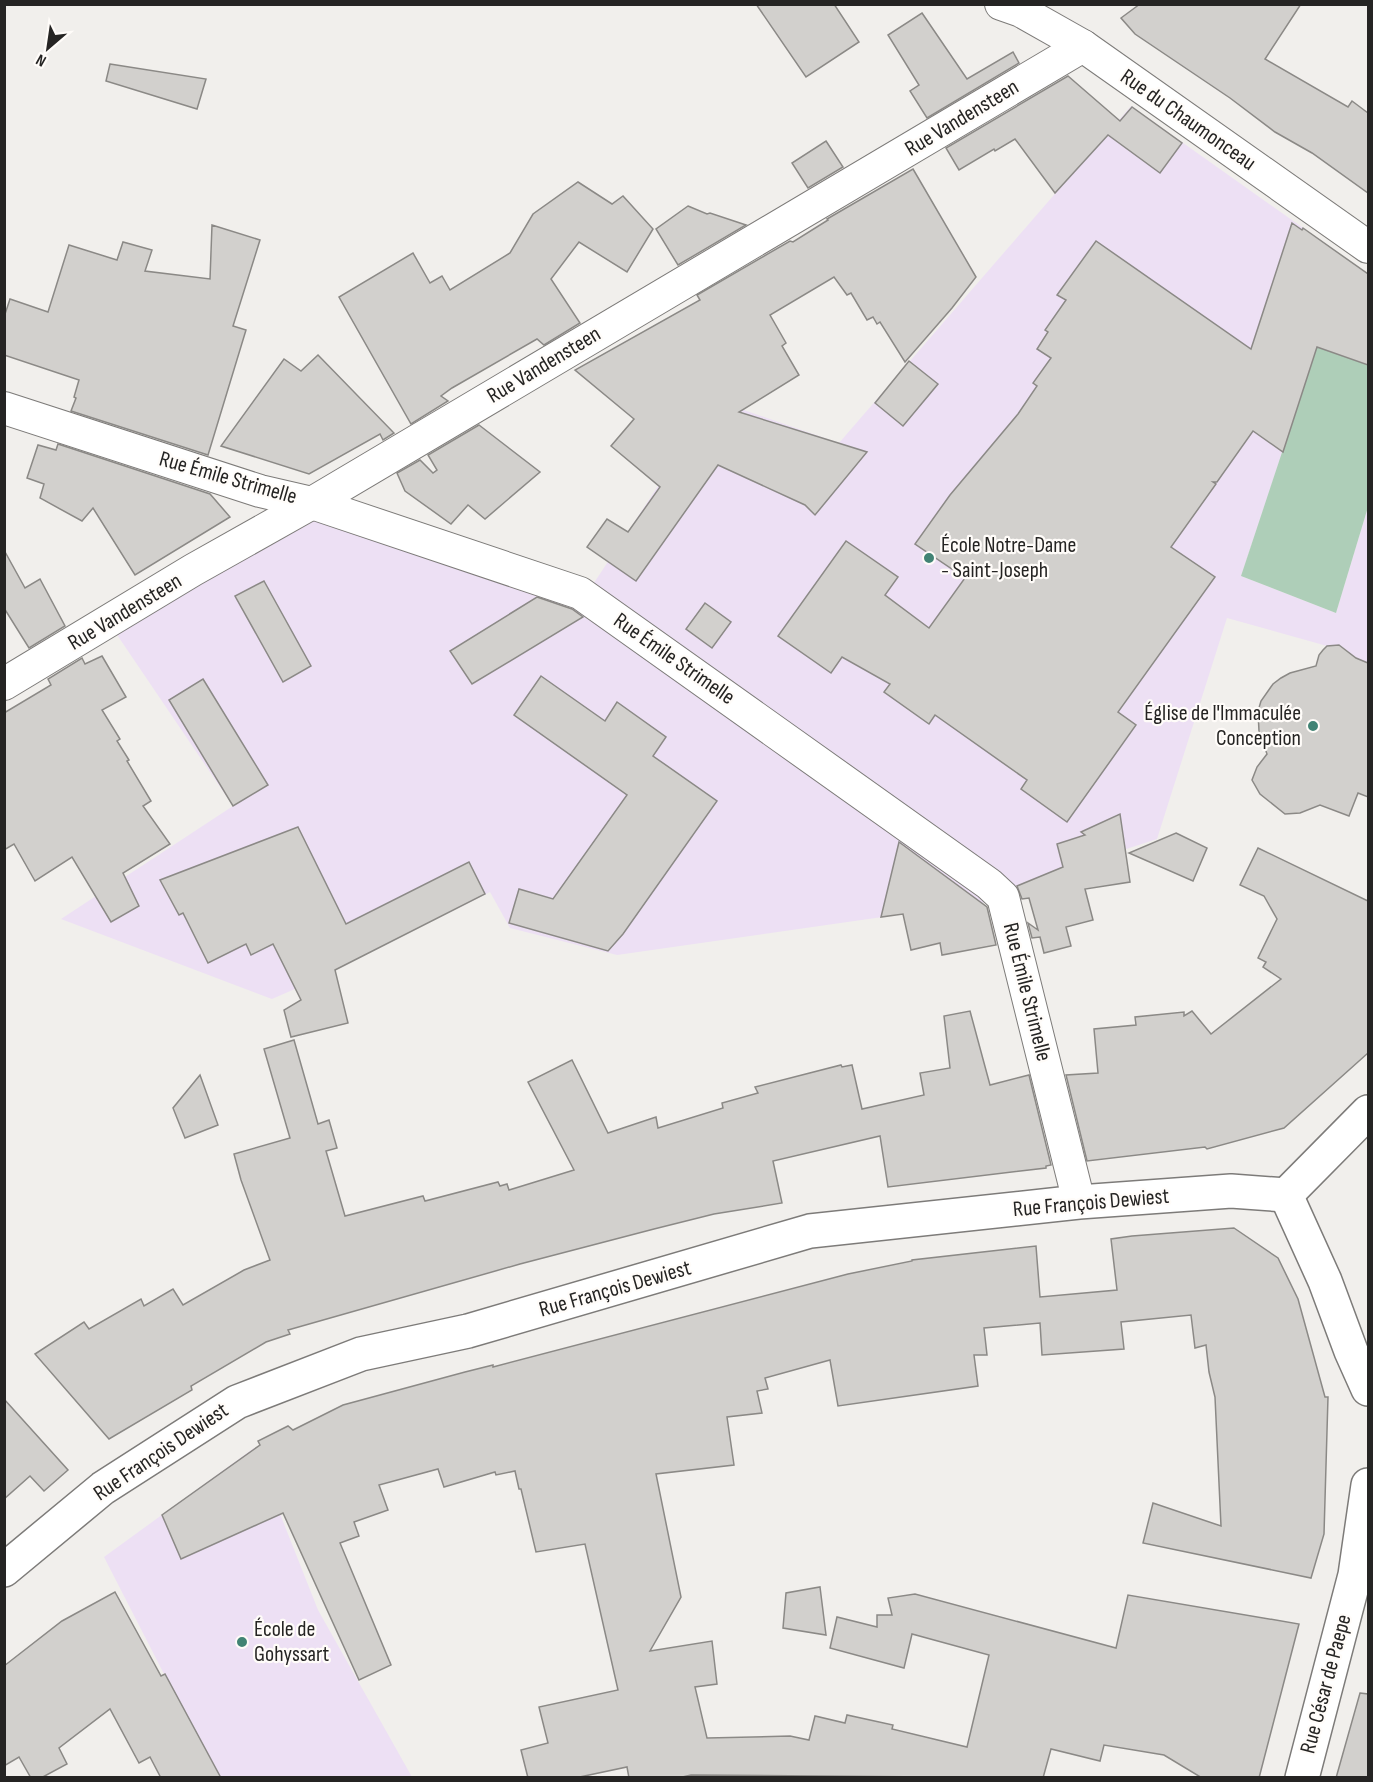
<svg xmlns="http://www.w3.org/2000/svg" width="1373" height="1782" font-family="'Sofia Sans Condensed',sans-serif">
<style>
.education{fill:#ede0f4}
.green{fill:#aeceb8}
.building{fill:#d2d0cd;stroke:#8b8986;stroke-width:1.5}
.lines{fill:none;stroke-linecap:round;stroke-linejoin:round}
.street-casing{stroke:#7d7b79;stroke-width:34}
.secondary-casing{stroke:#7d7b79;stroke-width:36}
.street{stroke:#fff;stroke-width:32}
.secondary{stroke:#fff;stroke-width:33}
.poi-dot{fill:#418374;stroke:#fffcf9;stroke-width:2}
.labels{text-anchor:middle;dominant-baseline:central;stroke-width:4.5;stroke-linejoin:round;paint-order:stroke}
.street-label{font-size:22px;fill:#252423;stroke:#fffcf9}
.poi-label{font-size:22px;fill:#252423;stroke:#fffcf9;text-anchor:start}
</style>
<rect width="100%" height="100%" fill="#f1efec"/>
<!-- education -->
<g class="education">
<path d="M 1131,106 L 1347,259 L 1241,576 L 1336,613 L 1368,507 L 1368,663 L 1351,657 L 1348,651 L 1339,645 L 1327,646 L 1227,618 L 1157,839 L 1025,882 L 987,902 L 617,955 L 510,928 L 490,892 L 313,981 L 272,999 L 61,919 L 233,806 L 109,623 L 312,503 L 578,607 L 715,400 L 839,443 Z"/>
<path d="M 254,1448 L 318,1610 L 412,1777 L 161,1777 L 119,1699 L 164,1674 L 104,1557 Z"/>
</g>
<!-- green -->
<path class="green" d="M 1317,347 L 1368,365 L 1368,507 L 1336,613 L 1241,576 Z"/>
<!-- building -->
<g class="building">
<path d="M 756,4 L 834,4 L 859,42 L 806,77 Z"/>
<path d="M 1140,4 L 1301,4 L 1265,59 L 1348,107 L 1352,101 L 1368,113 L 1368,193 L 1312,153 L 1275,132 L 1230,98 L 1135,34 L 1121,18 Z"/>
<path d="M 922,13 L 967,79 L 1013,52 L 1019,63 L 927,118 L 910,91 L 919,85 L 888,35 Z"/>
<path d="M 110,64 L 206,79 L 197,109 L 106,81 Z"/>
<path d="M 1068,76 L 1120,121 L 1132,107 L 1182,143 L 1160,173 L 1108,135 L 1055,193 L 1015,139 L 995,151 L 994,149 L 959,170 L 946,148 Z"/>
<path d="M 826,141 L 843,167 L 808,188 L 792,163 Z"/>
<path d="M 913,169 L 976,277 L 952,308 L 905,362 L 880,322 L 877,324 L 873,317 L 867,320 L 851,293 L 847,295 L 834,277 L 770,315 L 786,343 L 782,346 L 799,375 L 739,412 L 867,452 L 815,515 L 805,505 L 718,465 L 636,581 L 587,547 L 607,519 L 628,532 L 660,487 L 611,446 L 634,419 L 575,370 L 700,300 L 697,295 L 790,241 L 793,242 L 828,220 L 827,219 Z"/>
<path d="M 578,182 L 612,204 L 623,196 L 653,229 L 627,272 L 579,242 L 551,279 L 580,323 L 544,345 L 537,339 L 452,388 L 441,396 L 448,401 L 411,424 L 339,297 L 413,253 L 430,283 L 442,276 L 450,290 L 510,253 L 533,214 Z"/>
<path d="M 688,206 L 707,214 L 710,213 L 746,225 L 678,265 L 656,229 Z"/>
<path d="M 1292,223 L 1302,230 L 1303,228 L 1368,274 L 1368,365 L 1317,347 L 1283,452 L 1253,431 L 1217,482 L 1213,482 L 1216,484 L 1171,547 L 1215,577 L 1118,712 L 1136,725 L 1067,822 L 1021,789 L 1027,780 L 935,715 L 929,724 L 884,692 L 890,684 L 842,657 L 831,673 L 778,636 L 846,541 L 898,577 L 885,595 L 929,628 L 965,578 L 915,544 L 950,495 L 1018,414 L 1037,386 L 1033,383 L 1051,358 L 1037,349 L 1048,332 L 1045,330 L 1066,300 L 1057,295 L 1096,241 L 1251,349 Z"/>
<path d="M 212,225 L 260,240 L 233,326 L 246,330 L 208,455 L 71,411 L 76,398 L 74,397 L 79,380 L 4,355 L 4,317 L 10,299 L 48,312 L 69,245 L 117,260 L 123,242 L 152,250 L 145,271 L 210,279 Z"/>
<path d="M 318,355 L 394,433 L 383,440 L 380,434 L 309,474 L 221,446 L 284,359 L 301,371 Z"/>
<path d="M 909,361 L 938,384 L 903,426 L 875,403 Z"/>
<path d="M 479,425 L 540,472 L 485,519 L 468,505 L 451,524 L 405,491 L 397,473 L 420,460 L 433,473 L 437,470 L 428,455 Z"/>
<path d="M 58,444 L 210,494 L 230,517 L 135,575 L 93,508 L 82,521 L 40,498 L 44,484 L 27,478 L 38,445 L 56,450 Z"/>
<path d="M 4,550 L 25,588 L 40,579 L 65,626 L 29,648 L 4,608 Z"/>
<path d="M 264,581 L 311,666 L 283,682 L 235,596 Z"/>
<path d="M 537,597 L 572,609 L 583,617 L 472,684 L 450,651 Z"/>
<path d="M 705,603 L 731,622 L 712,648 L 686,629 Z"/>
<path d="M 1339,645 L 1356,658 L 1368,663 L 1368,797 L 1358,793 L 1349,816 L 1320,805 L 1300,813 L 1285,814 L 1260,794 L 1252,780 L 1257,767 L 1267,754 L 1259,731 L 1258,711 L 1261,701 L 1273,684 L 1281,678 L 1290,673 L 1316,666 L 1319,655 L 1323,650 L 1327,646 Z"/>
<path d="M 102,656 L 126,697 L 102,710 L 120,739 L 117,741 L 129,760 L 127,761 L 151,801 L 143,806 L 170,844 L 123,873 L 139,906 L 111,922 L 72,857 L 35,881 L 14,844 L 4,850 L 4,713 L 51,685 L 48,679 L 82,658 L 85,664 Z"/>
<path d="M 541,676 L 605,721 L 617,702 L 666,737 L 653,756 L 717,801 L 623,934 L 608,951 L 509,923 L 519,889 L 553,899 L 627,795 L 514,715 Z"/>
<path d="M 203,679 L 268,785 L 233,806 L 169,700 Z"/>
<path d="M 1120,814 L 1130,882 L 1085,889 L 1093,920 L 1066,927 L 1071,946 L 1044,953 L 1040,937 L 1032,938 L 1028,923 L 1038,930 L 1029,898 L 1022,899 L 1017,886 L 1063,867 L 1057,844 L 1085,835 L 1081,832 Z"/>
<path d="M 298,827 L 346,924 L 469,862 L 485,894 L 335,970 L 348,1023 L 291,1037 L 284,1010 L 301,1000 L 273,944 L 251,955 L 246,944 L 208,963 L 183,913 L 179,915 L 160,880 Z"/>
<path d="M 1176,833 L 1207,848 L 1193,881 L 1129,853 Z"/>
<path d="M 899,842 L 987,907 L 996,945 L 942,955 L 940,943 L 911,950 L 903,914 L 881,917 Z"/>
<path d="M 1258,848 L 1368,901 L 1368,1053 L 1284,1128 L 1207,1149 L 1205,1147 L 1087,1161 L 1066,1075 L 1098,1073 L 1094,1029 L 1136,1025 L 1135,1017 L 1184,1012 L 1184,1016 L 1192,1011 L 1211,1034 L 1281,979 L 1263,967 L 1266,962 L 1258,958 L 1277,919 L 1264,896 L 1240,885 Z"/>
<path d="M 970,1011 L 990,1085 L 1029,1075 L 1051,1165 L 1046,1166 L 1046,1168 L 888,1187 L 880,1136 L 773,1161 L 782,1203 L 714,1214 L 654,1229 L 520,1264 L 288,1330 L 290,1334 L 266,1342 L 191,1386 L 192,1390 L 109,1439 L 35,1354 L 84,1322 L 89,1329 L 141,1299 L 144,1306 L 173,1289 L 183,1305 L 244,1270 L 270,1260 L 241,1180 L 234,1154 L 290,1138 L 264,1049 L 294,1040 L 318,1124 L 329,1120 L 337,1148 L 326,1151 L 345,1216 L 423,1196 L 425,1201 L 498,1182 L 500,1186 L 507,1184 L 509,1190 L 574,1170 L 528,1082 L 572,1060 L 608,1133 L 656,1117 L 658,1128 L 723,1108 L 722,1103 L 758,1093 L 755,1087 L 841,1065 L 842,1067 L 852,1065 L 862,1109 L 924,1095 L 920,1073 L 950,1068 L 944,1016 Z"/>
<path d="M 200,1075 L 218,1125 L 185,1138 L 173,1108 Z"/>
<path d="M 1234,1228 L 1278,1258 L 1298,1299 L 1325,1397 L 1328,1397 L 1324,1534 L 1311,1578 L 1143,1543 L 1153,1503 L 1221,1526 L 1215,1397 L 1209,1372 L 1206,1345 L 1195,1348 L 1191,1315 L 1121,1322 L 1124,1349 L 1042,1355 L 1040,1323 L 984,1328 L 987,1355 L 974,1355 L 978,1386 L 838,1406 L 830,1360 L 765,1378 L 768,1389 L 757,1391 L 762,1413 L 727,1417 L 734,1465 L 656,1474 L 681,1597 L 650,1651 L 712,1641 L 717,1684 L 695,1687 L 707,1738 L 790,1736 L 809,1740 L 815,1716 L 845,1723 L 847,1715 L 893,1725 L 892,1729 L 967,1747 L 989,1655 L 912,1634 L 904,1668 L 830,1648 L 837,1617 L 877,1627 L 877,1615 L 892,1615 L 888,1598 L 915,1594 L 1116,1648 L 1128,1595 L 1299,1624 L 1259,1778 L 1202,1778 L 1164,1755 L 1104,1745 L 1100,1761 L 1051,1749 L 1043,1778 L 691,1775 L 678,1778 L 629,1778 L 627,1767 L 575,1778 L 528,1778 L 521,1750 L 548,1743 L 539,1707 L 618,1690 L 585,1544 L 536,1552 L 521,1489 L 519,1489 L 515,1471 L 496,1475 L 495,1472 L 444,1487 L 438,1469 L 379,1485 L 388,1510 L 354,1522 L 359,1536 L 340,1543 L 391,1665 L 359,1680 L 283,1513 L 181,1559 L 162,1515 L 260,1445 L 258,1441 L 288,1426 L 293,1430 L 343,1405 L 465,1372 L 493,1365 L 493,1367 L 848,1274 L 912,1261 L 912,1260 L 1036,1246 L 1040,1297 L 1117,1290 L 1111,1239 L 1132,1236 Z"/>
<path d="M 4,1399 L 68,1470 L 44,1491 L 30,1476 L 4,1499 Z"/>
<path d="M 820,1587 L 826,1635 L 783,1628 L 786,1593 Z"/>
<path d="M 115,1592 L 161,1676 L 165,1674 L 221,1778 L 161,1778 L 150,1757 L 139,1763 L 110,1709 L 59,1748 L 67,1764 L 41,1778 L 31,1778 L 19,1757 L 4,1766 L 4,1666 L 62,1621 Z"/>
<path d="M 1360,1693 L 1368,1694 L 1368,1778 L 1336,1778 Z"/>
</g>
<g class="lines">
<!-- street casing -->
<g class="street-casing">
<g id="street">
<path d="M 1001,4 L 1021,11 L 1083,46 L 1368,247"/>
<path d="M 4,408 L 260,491 L 312,503 L 580,593 L 989,884 L 1003,897 L 1079,1202"/>
<path d="M 4,684 L 193,570 L 312,503 L 1083,46"/>
</g>
</g>
<!-- secondary casing -->
<g class="secondary-casing">
<g id="secondary">
<path d="M 1286,1195 L 1325,1281 L 1351,1351 L 1368,1389"/>
<path d="M 1286,1195 L 1368,1112"/>
<path d="M 4,1570 L 103,1488 L 237,1402 L 361,1354 L 468,1331 L 810,1231 L 1079,1202 L 1231,1191 L 1286,1195"/>
<path d="M 1302,1778 L 1355,1575 L 1368,1485"/>
</g>
</g>
<!-- street -->
<use href="#street" class="street"/>
<!-- secondary -->
<use href="#secondary" class="secondary"/>
</g>
<!-- markers -->
<g class="poi-dot">
<circle cx="929" cy="558" r="6"/>
<circle cx="1313" cy="726" r="6"/>
<circle cx="242" cy="1642" r="6"/>
</g>
<g class="labels">
<!-- street labels -->
<g class="street-label">
<text transform="translate(962 118) rotate(-31)">Rue Vandensteen</text>
<text transform="translate(1188 120) rotate(35)">Rue du Chaumonceau</text>
<text transform="translate(544 365) rotate(-31)">Rue Vandensteen</text>
<text transform="translate(228 478) rotate(16)">Rue Émile Strimelle</text>
<text transform="translate(125 612) rotate(-31)">Rue Vandensteen</text>
<text transform="translate(674 659) rotate(35)">Rue Émile Strimelle</text>
<text transform="translate(1027 992) rotate(76)">Rue Émile Strimelle</text>
<text transform="translate(1091 1203) rotate(-5)">Rue François Dewiest</text>
<text transform="translate(615 1289) rotate(-16)">Rue François Dewiest</text>
<text transform="translate(161 1452) rotate(-34)">Rue François Dewiest</text>
<text transform="translate(1326 1684) rotate(-75)">Rue César de Paepe</text>
</g>
<!-- poi labels -->
<g class="poi-label">
<text x="941" y="545">École Notre-Dame<tspan x="941" dy="25">- Saint-Joseph</tspan></text>
<text x="1301" y="713" text-anchor="end">Église de l'Immaculée<tspan x="1301" dy="25">Conception</tspan></text>
<text x="254" y="1629">École de<tspan x="254" dy="25">Gohyssart</tspan></text>
</g>
</g>
<!-- border -->
<rect width="1373" height="1782" fill="none" stroke="#252423" stroke-width="12"/>
<!-- north arrow -->
<g transform="translate(48 48) rotate(209)" stroke="#fffcf9" stroke-width="4.5" paint-order="stroke">
<path d="M0-4.5L10 22L0 15L-10 22Z" fill="#252423"/>
<text y="-9" font-size="16" font-weight="bold" text-anchor="middle" fill="#252423">N</text>
</g>
</svg>
